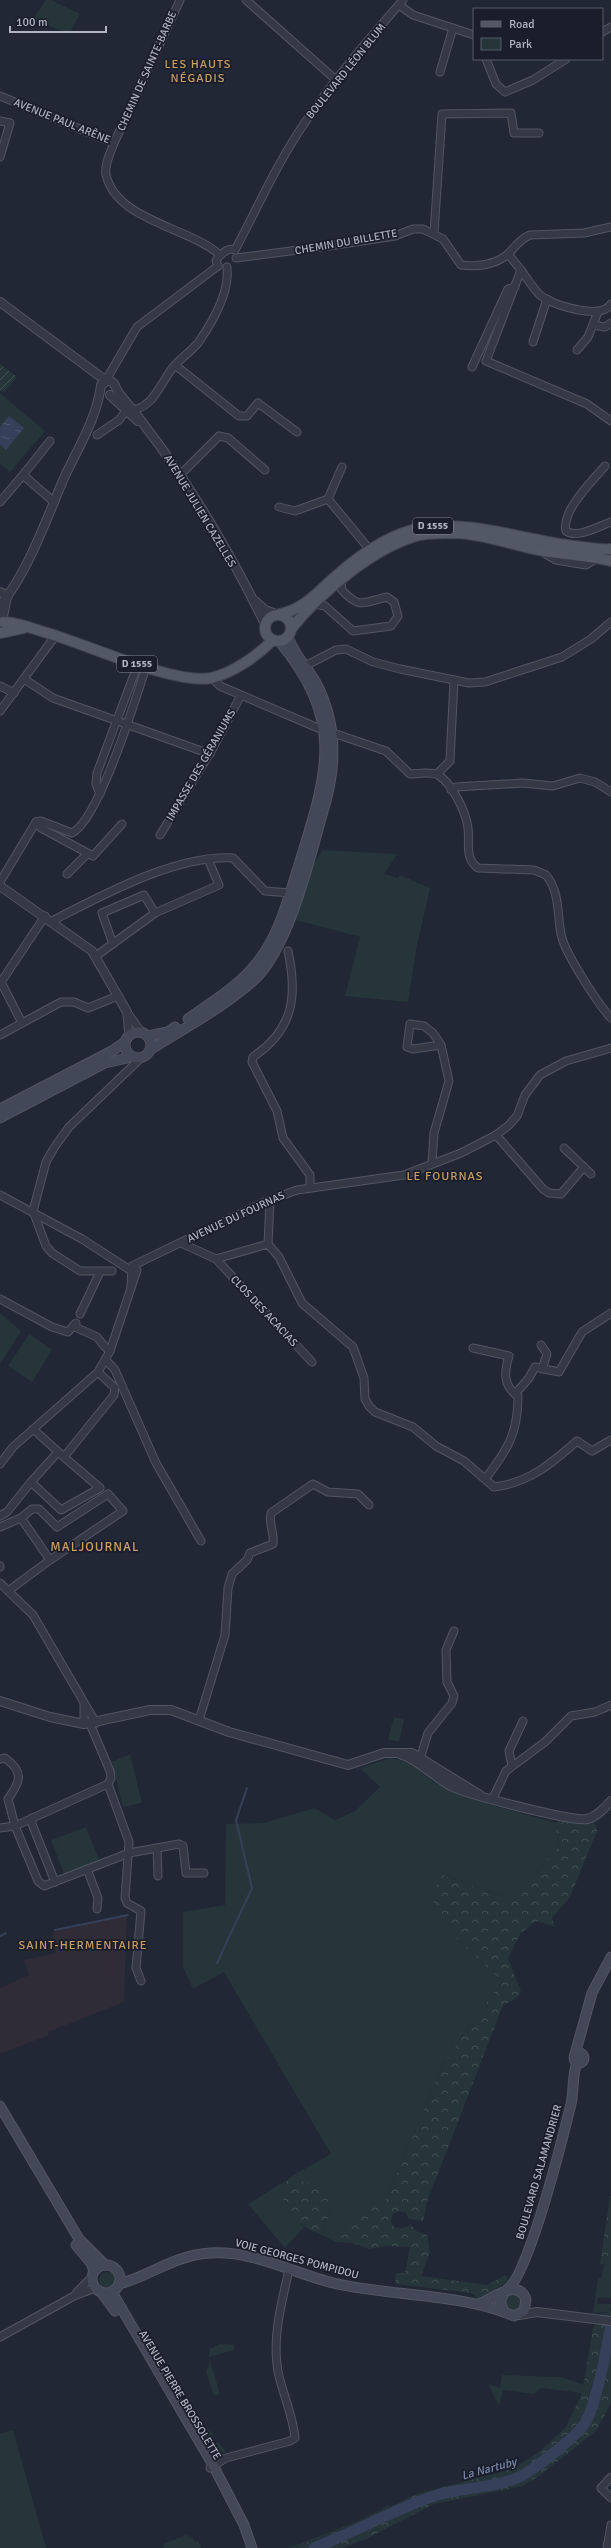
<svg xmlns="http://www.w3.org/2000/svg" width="611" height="2548" font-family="Signika,sans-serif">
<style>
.medical{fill:#2f2c37}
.green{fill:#263539}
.forest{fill:url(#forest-crowns)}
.garden{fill:url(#garden-furrows)}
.water{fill:url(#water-ripples)}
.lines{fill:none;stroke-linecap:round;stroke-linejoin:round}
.stream{stroke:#36405b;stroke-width:2}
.river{stroke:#36405b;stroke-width:11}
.minor-casing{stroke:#525663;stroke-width:9}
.tertiary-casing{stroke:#525663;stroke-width:10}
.secondary-casing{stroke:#525663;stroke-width:11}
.primary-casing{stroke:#3e424f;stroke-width:12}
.minor{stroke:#343945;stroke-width:7}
.tertiary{stroke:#343945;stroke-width:8}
.secondary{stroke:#434858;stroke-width:9}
.primary{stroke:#525865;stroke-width:10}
.labels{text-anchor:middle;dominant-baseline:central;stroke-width:3.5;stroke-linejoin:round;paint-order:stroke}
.shield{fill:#1a1e2a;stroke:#828694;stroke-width:1}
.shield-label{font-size:10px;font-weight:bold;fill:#afb3c2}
.street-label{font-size:11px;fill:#afb3c2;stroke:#1a1e2a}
.neighbourhood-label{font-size:12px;letter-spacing:1px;fill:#c99e63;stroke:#1a1e2a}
.water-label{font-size:12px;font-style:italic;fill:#7986a9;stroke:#1a1e2a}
.quarter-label{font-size:13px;letter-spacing:1px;fill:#c99e63;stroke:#1a1e2a}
</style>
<defs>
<pattern id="forest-crowns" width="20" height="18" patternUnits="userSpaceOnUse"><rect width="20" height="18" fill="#263539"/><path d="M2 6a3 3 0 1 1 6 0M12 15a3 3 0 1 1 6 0" fill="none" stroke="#435054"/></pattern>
<pattern id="garden-furrows" width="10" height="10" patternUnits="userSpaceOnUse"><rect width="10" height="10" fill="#263539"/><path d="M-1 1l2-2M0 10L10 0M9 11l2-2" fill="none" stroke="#435054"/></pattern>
<pattern id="water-ripples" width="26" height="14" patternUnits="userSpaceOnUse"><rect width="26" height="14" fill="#36405b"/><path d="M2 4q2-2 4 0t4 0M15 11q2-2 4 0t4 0" fill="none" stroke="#515971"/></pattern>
</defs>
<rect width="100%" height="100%" fill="#212735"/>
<!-- medical -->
<path class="medical" d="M 127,1915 L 124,2002 L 48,2032 L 49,2035 L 0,2054 L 0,1988 L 29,1975 L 24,1960 L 56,1953 L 52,1932 Z"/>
<!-- green -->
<g class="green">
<path d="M 46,0 L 51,0 L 80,14 L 69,34 L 33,19 Z"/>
<path d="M 0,393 L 45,431 L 10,472 L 0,464 Z"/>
<path d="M 323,850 L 397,854 L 384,874 L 398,878 L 400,875 L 430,888 L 416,950 L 408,1002 L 345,996 L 360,937 L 296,920 L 314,863 Z"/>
<path d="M 0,1313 L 21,1331 L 0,1364 Z"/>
<path d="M 29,1334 L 52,1350 L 32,1382 L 8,1366 Z"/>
<path d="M 394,1717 L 404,1720 L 399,1742 L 388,1739 Z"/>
<path d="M 130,1754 L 142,1803 L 123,1807 L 112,1762 Z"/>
<path d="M 391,1758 C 419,1763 424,1779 447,1789 C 481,1804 519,1812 555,1823 L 559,1846 L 512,1900 L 444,1875 L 437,1920 L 502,1981 L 444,2062 L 384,2205 L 351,2221 L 330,2239 L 322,2235 L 330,2211 L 306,2183 L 292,2176 L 331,2154 L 224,1972 L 193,1989 L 183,1967 L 183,1912 L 225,1905 L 226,1824 L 264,1823 L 314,1808 L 335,1820 L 355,1811 L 380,1787 L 360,1768 Z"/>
<path d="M 86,1827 L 100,1862 L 64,1874 L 51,1840 Z"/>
<path d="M 285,2181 C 278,2202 289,2215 304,2227 L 285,2248 L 248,2204 Z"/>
<path d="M 604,2265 L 611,2266 L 611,2298 L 598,2297 L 597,2304 L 611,2304 L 610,2312 L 593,2313 L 598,2278 L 601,2278 Z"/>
<circle cx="107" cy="2280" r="8"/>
<circle cx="513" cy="2302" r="9"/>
<path d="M 219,2344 L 234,2345 L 234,2350 L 209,2357 L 220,2394 L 214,2396 L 206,2372 C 211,2364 208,2358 210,2349 Z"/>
<path d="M 502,2375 L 562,2377 L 584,2385 L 582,2393 L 541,2388 L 534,2394 L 503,2390 L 499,2406 L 488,2384 L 500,2388 Z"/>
<path d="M 13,2430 L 46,2548 L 0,2548 L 0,2434 Z"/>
<path d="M 209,2430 L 214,2434 L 210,2436 L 214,2444 L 218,2442 L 226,2451 L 218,2458 L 216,2458 L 202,2434 Z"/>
<path d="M 389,2505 L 389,2507 L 357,2523 L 294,2548 L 289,2548 L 358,2521 Z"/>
<path d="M 186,2535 L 192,2537 L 195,2542 L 198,2540 L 201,2548 L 164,2548 L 163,2544 Z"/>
</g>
<!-- forest -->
<g class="forest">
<path d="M 558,1821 L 592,1822 L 596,1825 L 597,1831 L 570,1897 L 552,1918 L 554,1926 L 536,1921 L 521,1933 L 508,1958 L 521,1992 L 514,2000 L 503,2005 L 427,2202 L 423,2221 L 409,2219 L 405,2212 L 399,2211 L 393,2214 L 391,2221 L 394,2227 L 400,2229 L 411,2225 L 416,2231 L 427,2235 L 430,2252 L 421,2276 L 487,2285 L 506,2275 L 508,2281 L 489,2295 L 479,2299 L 471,2293 L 395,2284 L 396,2273 L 405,2273 L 410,2247 L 387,2246 L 369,2249 L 353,2243 L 335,2242 L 330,2239 L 351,2221 L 367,2212 L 367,2203 L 384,2205 L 444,2062 L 502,1981 L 437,1920 L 432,1892 L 443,1875 L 512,1900 L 559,1846 L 555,1823 Z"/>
<path d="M 292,2176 L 326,2192 L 330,2211 L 322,2235 C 304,2227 287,2219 283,2198 C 281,2188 284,2182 292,2176 Z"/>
<path d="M 610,2196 L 611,2196 L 611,2266 L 600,2264 Z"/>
<path d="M 611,2309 L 611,2403 L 596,2431 L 539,2476 L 523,2486 L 434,2504 L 366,2539 L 342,2548 L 294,2548 L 358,2523 L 416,2494 L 513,2469 L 540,2451 L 566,2427 L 582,2393 L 593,2329 L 598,2315 L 610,2312 Z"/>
</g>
<!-- garden -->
<path class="garden" d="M 0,364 L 17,377 L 4,393 L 0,390 Z"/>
<!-- water -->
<path class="water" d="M 9,416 L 24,428 L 6,450 L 0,444 L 0,427 Z"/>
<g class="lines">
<!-- stream -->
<g class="stream">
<path d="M 55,1930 L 128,1915"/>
<path d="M 0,1936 L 6,1933"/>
<path d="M 217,1963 L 252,1888 L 236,1820 L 247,1788"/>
</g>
<!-- river -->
<path class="river" d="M 314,2548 C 355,2532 393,2510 434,2496 C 461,2487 491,2489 517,2478 C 532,2472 581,2433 587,2420 C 599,2392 605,2355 611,2325"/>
<!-- minor casing -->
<g class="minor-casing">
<g id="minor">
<path d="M 180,0 L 114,143 C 111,152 104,164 106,175 C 117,221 189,227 220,255"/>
<path d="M 246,0 L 336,80"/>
<path d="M 399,5 L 413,15 L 474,35"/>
<path d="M 602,32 L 611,27"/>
<path d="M 486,59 L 496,84 L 505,92 L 533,80 L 566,59"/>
<path d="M 440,72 L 453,28"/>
<path d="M 0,96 L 114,143"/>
<path d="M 0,121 L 10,123 L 0,157"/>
<path d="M 434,233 L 442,114 L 511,113 L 514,133 L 539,133"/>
<path d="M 235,250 C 258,207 278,161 306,121 C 335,78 369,39 403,0"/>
<path d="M 508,254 L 521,270 L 486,361 L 587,404 L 611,421"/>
<path d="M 236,258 L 329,246 L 395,236 L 413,229 L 423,229 L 443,239 L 461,265 C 477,267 497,265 509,253 C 516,246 520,239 530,235 L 584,233 L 611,227"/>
<path d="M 218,266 L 216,261 C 219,255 228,247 235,250"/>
<path d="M 521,270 C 527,278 536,294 544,298 C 558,306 601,320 611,304"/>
<path d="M 593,325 L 605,327 L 611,323"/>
<path d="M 533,342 L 547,299"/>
<path d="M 577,350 L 588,337 L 598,312"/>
<path d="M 175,365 L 239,416 L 247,416 L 258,403 L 297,432"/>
<path d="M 472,367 L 508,289 L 515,287"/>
<path d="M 106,380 L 137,327 L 218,266"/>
<path d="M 97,435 L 119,420 L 127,410 C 154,412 161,379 176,364 C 183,357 191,351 198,343 C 212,323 230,292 227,267"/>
<path d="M 605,466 C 593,480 561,511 566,531 C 577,539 599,526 611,522"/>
<path d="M 23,475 L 50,441"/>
<path d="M 180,475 L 219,436 L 228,438 L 265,470"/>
<path d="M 328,499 L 370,550"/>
<path d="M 0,502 L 23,475 L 54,502"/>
<path d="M 279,507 L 295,511 L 328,499 L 342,467"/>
<path d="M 544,553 L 556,560 L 586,565 L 597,558"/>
<path d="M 315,604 L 325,606 L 353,631 L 391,626 L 398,616 L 394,602 L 387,597 C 362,603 359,609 341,589 L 342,580"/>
<path d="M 305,666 L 336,650 L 346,649 L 373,662 L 400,669 L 469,683 L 485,682 L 562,657 L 591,639 L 611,622"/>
<path d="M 212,678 L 220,686 L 318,728 L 324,728"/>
<path d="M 24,679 L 53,698 L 210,754"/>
<path d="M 0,686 L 14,693"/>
<path d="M 0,711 L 56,635"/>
<path d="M 333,733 L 386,751 L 410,774 C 418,774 430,771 438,775 C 452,783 466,812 468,828 C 470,843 464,858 478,868 L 534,870 L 546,875 C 560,892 557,914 561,934 C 564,952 598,1004 611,1018"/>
<path d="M 437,774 L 450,761 L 454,680"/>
<path d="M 451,790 L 456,787 L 523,783 L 553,786 L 580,778 L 595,782 L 611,792"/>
<path d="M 100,794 L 96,784 L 97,773 L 138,664"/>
<path d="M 36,822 L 41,828 L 93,856 L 122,824"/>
<path d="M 160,835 L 213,748 L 241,695"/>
<path d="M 67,874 L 87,854"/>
<path d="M 0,882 L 36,822 L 41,821 L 72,833 C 99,820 136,698 146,667"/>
<path d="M 52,921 C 103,895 175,855 233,858 L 265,891 L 290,893"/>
<path d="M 113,944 L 102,913 L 144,895 L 155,913"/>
<path d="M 288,951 C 298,997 293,1030 253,1057 L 252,1062 L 277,1111 L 283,1138 L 310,1175 L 310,1186"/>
<path d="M 96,956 L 155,913 L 219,885 L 208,859"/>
<path d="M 127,1012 L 141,1032"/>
<path d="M 127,1015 L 129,1035"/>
<path d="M 22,1023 L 1,982 L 45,916"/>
<path d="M 0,1035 L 61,1002 L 74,1002 L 88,1008 L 118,996"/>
<path d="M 496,1135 L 543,1189 L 549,1193 L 561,1194 L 584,1167"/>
<path d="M 564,1148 L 591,1174"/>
<path d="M 432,1163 L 434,1133 L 449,1081 L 441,1045 L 433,1033 L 424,1026 L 410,1024 L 407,1047 L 413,1049 L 441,1045"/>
<path d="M 0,1195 L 82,1239 L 130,1270"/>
<path d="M 181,1243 L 216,1259 L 268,1244 L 279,1257 L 302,1303 L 353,1347 L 364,1378 L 365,1399 L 369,1406 L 375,1412 L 413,1427 L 436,1446 L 464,1461 L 494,1487 C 529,1483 552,1463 577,1441 L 592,1451 L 611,1440"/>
<path d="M 268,1244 L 270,1200"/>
<path d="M 216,1259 L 312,1362"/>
<path d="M 112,1271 L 80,1271 L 52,1253 L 46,1246 L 33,1211 L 46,1162 L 54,1148 L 69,1127 L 142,1057"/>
<path d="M 131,1287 L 132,1266 L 262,1203 L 297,1190 L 404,1175 L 461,1153 L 496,1135 L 509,1125 L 517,1116 L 525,1095 L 540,1075 L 566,1061 L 611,1048"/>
<path d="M 0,1299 L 52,1327 L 68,1332 L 76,1323"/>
<path d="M 80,1314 L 100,1272"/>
<path d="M 73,1326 L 97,1337 L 105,1347 L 110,1351"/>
<path d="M 541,1345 L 547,1354 L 542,1369"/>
<path d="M 473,1348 L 509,1356 C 504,1372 503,1386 518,1396 C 518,1433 508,1449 486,1478"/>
<path d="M 106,1360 L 115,1370 L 156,1463 L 201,1541"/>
<path d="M 515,1394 L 529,1378 L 535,1367 L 559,1372 L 582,1332 L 611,1313"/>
<path d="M 33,1429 L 64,1457 L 114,1395 L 115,1388 L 98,1372"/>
<path d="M 58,1452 L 31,1482 L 61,1510 L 100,1488 L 64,1457"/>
<path d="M 0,1464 L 13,1447 L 98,1372 L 110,1351 L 137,1270"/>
<path d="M 0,1516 L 7,1512 L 31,1482"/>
<path d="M 0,1527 L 21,1518 L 32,1509 L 39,1509 L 57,1527 L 108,1494 L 123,1511 L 50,1560 L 21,1518"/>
<path d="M 0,1566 L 0,1567"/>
<path d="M 0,1583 L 33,1615 L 96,1723"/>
<path d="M 8,1591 L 50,1560"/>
<path d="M 199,1720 L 225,1635 L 228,1588 L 232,1574 L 247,1560 L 250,1553 L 273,1544 C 275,1533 268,1524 271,1513 L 313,1484 L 328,1492 L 358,1494 L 369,1505"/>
<path d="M 84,1724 L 84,1704"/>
<path d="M 90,1724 L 110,1771 L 111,1778 L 108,1784 L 129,1842 L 125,1898 L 127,1903 L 141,1911 L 136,1968 L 141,1981"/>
<path d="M 0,1759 L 5,1758 C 24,1772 21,1781 8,1799 L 15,1826 L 0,1828"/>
<path d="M 419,1762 L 428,1733 L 452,1703 L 454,1696 L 447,1682 L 446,1650 L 454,1631"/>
<path d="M 512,1766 L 509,1751 L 523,1721"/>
<path d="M 108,1784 L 15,1826 L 38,1881 L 44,1886 L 129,1853 L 179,1844 L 183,1846 L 186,1873 L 204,1873"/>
<path d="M 493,1798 L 506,1771 L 545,1742 L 571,1716 L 595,1712 L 611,1705"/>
<path d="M 32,1818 L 32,1824 L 55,1882"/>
<path d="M 157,1848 L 158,1876"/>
<path d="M 87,1869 L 98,1898 L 97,1909"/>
<path d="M 77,2292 L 92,2277"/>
<path d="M 0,2337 L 74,2296 L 95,2288"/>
<path d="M 210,2468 L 226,2458 L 290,2441 L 295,2438 C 293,2416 284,2397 279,2376 C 271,2341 281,2305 289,2270"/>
<path d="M 611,2477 L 601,2488 L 611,2498"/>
<path d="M 607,2548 L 611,2525"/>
</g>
</g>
<!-- tertiary casing -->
<g class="tertiary-casing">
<g id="tertiary">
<path d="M 0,302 L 105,380"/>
<path d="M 110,395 L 138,421"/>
<path d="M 0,592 L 8,596"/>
<path d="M 255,601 L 265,610 L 276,614"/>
<path d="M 0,605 C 27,575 48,515 64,478 C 78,448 97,418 101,385 L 109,380 C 116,383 115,387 118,392 C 176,461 225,542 265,624"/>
<path d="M 2,621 L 7,597"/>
<path d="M 0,886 L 92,951 L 127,1012"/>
<path d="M 0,1701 L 50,1717 L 84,1724 L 150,1710 L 171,1710 L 229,1732 L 348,1765 L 384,1753 L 412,1753 L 480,1795"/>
<path d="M 400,1754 C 419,1760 434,1777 451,1786 C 465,1794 573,1822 587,1819 C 597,1817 604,1808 611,1801"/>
<path d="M 519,2315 L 537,2312 L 611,2321"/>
</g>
</g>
<!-- secondary casing -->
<g class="secondary-casing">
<g id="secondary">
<path d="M 188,1019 C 211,1002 238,987 256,964 C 279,936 287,902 298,868 C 326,775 348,724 279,641"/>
<circle cx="138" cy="1045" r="13"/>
<path d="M 148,1036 L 168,1032 L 175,1027"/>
<path d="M 150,1050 C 181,1030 231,1003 256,978 C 292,941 311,852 326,801 C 337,760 336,719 315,681 C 307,667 292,652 288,636"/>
<path d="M 0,1109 L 112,1051 L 125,1042"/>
<path d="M 0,1118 L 105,1063 L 132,1057"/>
<circle cx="579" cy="2058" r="5"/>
<path d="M 575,2054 L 592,1993 L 611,1957"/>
<path d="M 0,2106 L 79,2239 L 105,2265"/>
<path d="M 76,2245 L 91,2263 L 94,2271"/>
<circle cx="106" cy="2279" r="14"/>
<path d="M 119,2284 C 151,2276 171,2256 210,2253 C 252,2250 293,2273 333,2283 C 389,2296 450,2293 504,2312"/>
<path d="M 507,2290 C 529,2274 563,2137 571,2104 C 574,2091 572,2076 577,2062"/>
<path d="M 112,2292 L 213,2465 L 244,2525 L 252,2548"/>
<path d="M 102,2293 L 115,2311"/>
<path d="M 478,2304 C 492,2300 517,2277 526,2299 L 524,2311 L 514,2316 L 504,2312 L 500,2301 L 504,2293"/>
</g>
</g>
<!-- primary casing -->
<g class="primary-casing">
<g id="primary">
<path d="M 280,614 C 305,609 318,591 337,575 C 361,554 389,534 421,528 C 468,519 527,541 575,546 C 587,548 599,550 611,549"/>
<circle cx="278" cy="628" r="13"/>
<path d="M 3,622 C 16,622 31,628 44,632 C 84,643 174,685 211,678 C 233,673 257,656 273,640"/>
<path d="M 291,629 C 321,592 374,547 420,535 C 431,533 444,533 456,533 C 484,534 512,545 539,550 C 563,555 587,555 611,561"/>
<path d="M 1,633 L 24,628"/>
</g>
</g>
<!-- minor -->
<use href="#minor" class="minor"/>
<!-- tertiary -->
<use href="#tertiary" class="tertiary"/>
<!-- secondary -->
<use href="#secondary" class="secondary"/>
<!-- primary -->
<use href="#primary" class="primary"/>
</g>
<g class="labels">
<!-- shield labels -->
<g class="shield">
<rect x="413" y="518" width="40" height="16" rx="3"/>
<rect x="117" y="656" width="40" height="16" rx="3"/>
</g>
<g class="shield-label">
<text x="433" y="526">D 1555</text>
<text x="137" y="664">D 1555</text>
</g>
<!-- street labels -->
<g class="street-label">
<text transform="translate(147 71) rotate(-66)">CHEMIN DE SAINTE-BARBE</text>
<text transform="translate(346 71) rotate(-51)">BOULEVARD LÉON BLUM</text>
<text transform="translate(62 121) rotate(22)">AVENUE PAUL ARÈNE</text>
<text transform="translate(346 242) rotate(-10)">CHEMIN DU BILLETTE</text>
<text transform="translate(200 511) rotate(59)">AVENUE JULIEN CAZELLES</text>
<text transform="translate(201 765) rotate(-60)">IMPASSE DES GÉRANIUMS</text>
<text transform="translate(236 1217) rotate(-25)">AVENUE DU FOURNAS</text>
<text transform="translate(264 1311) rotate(47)">CLOS DES ACACIAS</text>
<text transform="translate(539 2172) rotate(-74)">BOULEVARD SALAMANDRIER</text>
<text transform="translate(297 2259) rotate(15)">VOIE GEORGES POMPIDOU</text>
<text transform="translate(180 2395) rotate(59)">AVENUE PIERRE BROSSOLETTE</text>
</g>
<!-- neighbourhood labels -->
<g class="neighbourhood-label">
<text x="198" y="64">LES HAUTS<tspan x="198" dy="14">NÉGADIS</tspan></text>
<text x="445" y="1176">LE FOURNAS</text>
<text x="83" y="1945">SAINT-HERMENTAIRE</text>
</g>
<!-- water labels -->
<g class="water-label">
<text transform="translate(489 2469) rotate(-15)">La Nartuby</text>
</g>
<!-- quarter labels -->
<g class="quarter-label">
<text x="95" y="1547">MALJOURNAL</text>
</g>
</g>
<!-- legend -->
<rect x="473" y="8" width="130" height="52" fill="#1a1e2a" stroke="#565a67"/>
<rect x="481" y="21" width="20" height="6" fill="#525865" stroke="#565a67"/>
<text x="509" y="28" font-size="12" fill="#afb3c2">Road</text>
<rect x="481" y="38" width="20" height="12" fill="#263539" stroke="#565a67"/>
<text x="509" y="48" font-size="12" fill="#afb3c2">Park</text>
<!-- scale -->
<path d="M10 26v6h96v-6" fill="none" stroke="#afb3c2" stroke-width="2"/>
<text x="16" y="26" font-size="12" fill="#afb3c2" stroke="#1a1e2a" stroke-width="3" paint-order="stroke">100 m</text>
</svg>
